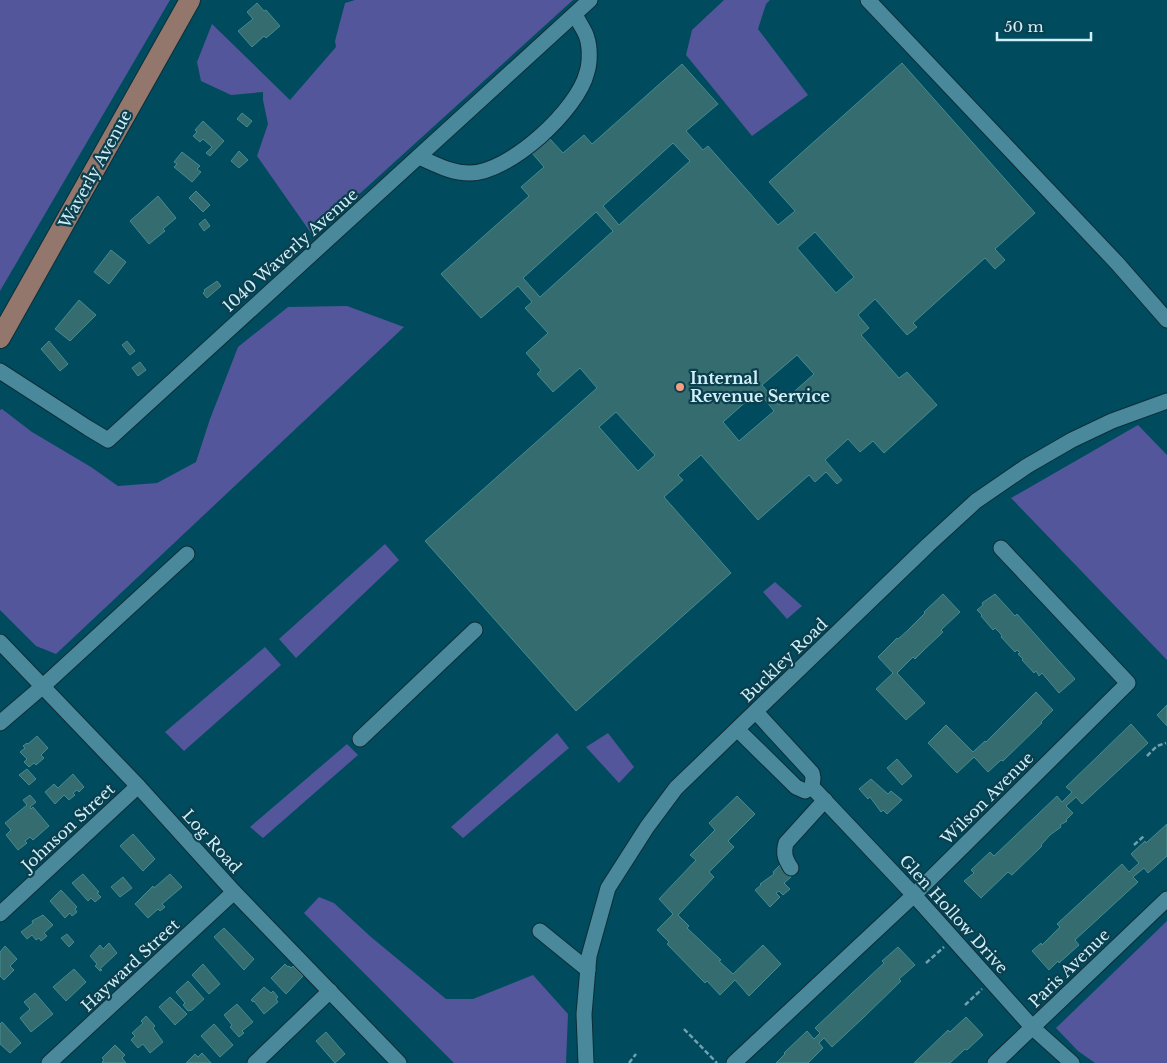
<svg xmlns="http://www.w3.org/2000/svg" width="1167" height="1063" font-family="'Libre Baskerville',serif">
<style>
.green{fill:#53569a}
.building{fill:#346c6f;stroke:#468c8f;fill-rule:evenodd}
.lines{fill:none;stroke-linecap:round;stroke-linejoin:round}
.minor-casing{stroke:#0c2e38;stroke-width:17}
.major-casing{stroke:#0c2e38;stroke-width:22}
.path{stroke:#6fa2b0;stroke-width:2.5;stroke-dasharray:5 2.5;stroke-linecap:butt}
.minor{stroke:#4a899c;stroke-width:15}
.major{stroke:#93776c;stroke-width:20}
.poi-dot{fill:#f39f83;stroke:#0b3f4d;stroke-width:2}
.labels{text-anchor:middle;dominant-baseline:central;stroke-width:4.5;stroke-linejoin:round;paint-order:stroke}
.street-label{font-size:16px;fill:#d0eff9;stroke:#0b3f4d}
.poi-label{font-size:16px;font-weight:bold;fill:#d0eff9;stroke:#0b3f4d;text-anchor:start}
</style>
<rect width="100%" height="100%" fill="#004b5d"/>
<!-- green -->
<g class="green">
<path d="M 0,0 L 170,0 L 0,291 Z"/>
<path d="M 355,0 L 573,0 L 313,236 L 257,156 L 268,124 L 263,100 L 263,92 L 231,95 L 201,81 L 197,62 L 212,24 L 290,100 L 336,47 L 335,41 L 345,3 Z"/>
<path d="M 724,0 L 770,0 L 766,4 L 758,29 L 808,95 L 752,136 L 686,55 L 692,30 Z"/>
<path d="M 347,306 L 404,327 L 56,654 L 36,646 L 0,610 L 0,410 L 2,409 L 32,432 L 91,467 L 118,486 L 157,483 L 196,462 L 210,419 L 238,347 L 288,307 Z"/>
<path d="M 1138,425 L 1167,455 L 1167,660 L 1011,498 Z"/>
<path d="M 385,544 L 399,560 L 296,658 L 279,639 Z"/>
<path d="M 775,582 L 802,606 L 787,619 L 763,592 Z"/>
<path d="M 265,647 L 281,665 L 184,751 L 165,732 Z"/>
<path d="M 557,733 L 569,748 L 463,838 L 451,827 Z"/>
<path d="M 608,733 L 634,767 L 619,783 L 586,747 Z"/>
<path d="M 347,744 L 358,755 L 263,838 L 250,827 Z"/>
<path d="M 319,897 L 334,903 L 371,937 L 446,999 L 473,999 L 533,975 L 568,1014 L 566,1063 L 454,1063 L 304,913 Z"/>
<path d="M 1167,921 L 1167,1063 L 1095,1063 L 1078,1051 L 1056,1028 Z"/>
</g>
<!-- building -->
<g class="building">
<path d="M 257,3 L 264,11 L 266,10 L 280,26 L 266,38 L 264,36 L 252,47 L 238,31 L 253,19 L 247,12 Z"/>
<path d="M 902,63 L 1035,213 L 995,249 L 1005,260 L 995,269 L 985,258 L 913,323 L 917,327 L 907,335 L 875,299 L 858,315 L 869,328 L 861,335 L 899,378 L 907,372 L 937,405 L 884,453 L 873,441 L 860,452 L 848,439 L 825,460 L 842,480 L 837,484 L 826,472 L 815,482 L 809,475 L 758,520 L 701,455 L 678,475 L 683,480 L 664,497 L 731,573 L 576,711 L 425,541 L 597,388 L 580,368 L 553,392 L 537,374 L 541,370 L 526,353 L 548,333 L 525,308 L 532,302 L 518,286 L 481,318 L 441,274 L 529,196 L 521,187 L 544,167 L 532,153 L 549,138 L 563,153 L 584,135 L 592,144 L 682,64 L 718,104 L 686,131 L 703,150 L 708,146 L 778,225 L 795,211 L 769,182 ZM 673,143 L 690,161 L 619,225 L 603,206 ZM 596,212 L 613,231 L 540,297 L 523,278 ZM 815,232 L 854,277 L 836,293 L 797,248 ZM 797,355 L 814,374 L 779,405 L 762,385 ZM 758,391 L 774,411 L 739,441 L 723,422 ZM 616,412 L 655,455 L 638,471 L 599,427 Z"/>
<path d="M 242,113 L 252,121 L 247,127 L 237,119 Z"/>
<path d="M 203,121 L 224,141 L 210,156 L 206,153 L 212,147 L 203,139 L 200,142 L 193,136 L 197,132 L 195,130 Z"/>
<path d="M 239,151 L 248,160 L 239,168 L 231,161 Z"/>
<path d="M 182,152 L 200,166 L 197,169 L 201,172 L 192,182 L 174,167 L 177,164 L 174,162 Z"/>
<path d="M 196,191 L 210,205 L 203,212 L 189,198 Z"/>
<path d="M 158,196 L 176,218 L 163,229 L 165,231 L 149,244 L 130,221 Z"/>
<path d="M 205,219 L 210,226 L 204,231 L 199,224 Z"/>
<path d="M 111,250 L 126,262 L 109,284 L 94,272 Z"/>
<path d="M 217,281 L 221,286 L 207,298 L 203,293 L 205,291 L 204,290 Z"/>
<path d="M 79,300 L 96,315 L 70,341 L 55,329 Z"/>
<path d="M 49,341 L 68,364 L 60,371 L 41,349 Z"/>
<path d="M 127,341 L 135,351 L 130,355 L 122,345 Z"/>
<path d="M 140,362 L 146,370 L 138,376 L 132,368 Z"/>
<path d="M 943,594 L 960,612 L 941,630 L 943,632 L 925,649 L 915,659 L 913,657 L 897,673 L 925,703 L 906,720 L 876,689 L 893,673 L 878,657 L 897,638 L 898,639 L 907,631 L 925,613 L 924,612 Z"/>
<path d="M 995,594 L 1015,616 L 1017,614 L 1075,679 L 1059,693 L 1042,673 L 1039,676 L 1036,671 L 1034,673 L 1022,660 L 1023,659 L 1018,654 L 1020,653 L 1017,650 L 1015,652 L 1001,637 L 1002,636 L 1000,633 L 995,628 L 993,630 L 981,616 L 982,615 L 977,610 L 983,605 L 982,603 Z"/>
<path d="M 1036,692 L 1053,710 L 1041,722 L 1042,723 L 1003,761 L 1001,760 L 988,772 L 974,757 L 957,773 L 928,743 L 946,725 L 973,752 L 985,741 L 986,742 Z"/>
<path d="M 1167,705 L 1167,726 L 1157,715 Z"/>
<path d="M 1131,724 L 1148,743 L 1082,804 L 1076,797 L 1066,806 L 1073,813 L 1066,820 L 1067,821 L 1060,825 L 1061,827 L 1050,835 L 1041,845 L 1042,846 L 1012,875 L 1008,872 L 981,898 L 964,881 L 974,873 L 971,870 L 990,852 L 994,856 L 1057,796 L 1062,802 L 1072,792 L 1066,787 Z"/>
<path d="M 37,736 L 48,748 L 41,755 L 44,758 L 36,765 L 34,763 L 29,767 L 24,762 L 27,759 L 20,752 L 25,748 L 23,746 L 27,743 L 28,744 Z"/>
<path d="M 897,759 L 912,776 L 902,785 L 887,768 Z"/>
<path d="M 27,769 L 36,779 L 29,785 L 19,775 Z"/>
<path d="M 73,774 L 84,787 L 79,792 L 77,790 L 73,793 L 75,795 L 69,800 L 64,795 L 55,804 L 45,792 L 54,784 L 58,788 Z"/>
<path d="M 871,779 L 888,794 L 891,791 L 902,800 L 887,814 L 883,810 L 881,812 L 870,797 L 868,799 L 859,789 Z"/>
<path d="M 30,795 L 36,802 L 30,807 L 31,809 L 33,807 L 49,826 L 33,840 L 30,837 L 25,841 L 27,843 L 18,850 L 6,835 L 11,830 L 5,823 L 27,805 L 23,800 Z"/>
<path d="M 737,796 L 755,814 L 728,841 L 734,847 L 709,872 L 714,877 L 678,915 L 689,926 L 687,928 L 721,960 L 719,961 L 733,974 L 763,945 L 781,964 L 749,996 L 735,980 L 720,995 L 707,981 L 705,983 L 667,944 L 669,942 L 657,930 L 673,914 L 659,899 L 696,860 L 690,855 L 715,830 L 709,823 Z"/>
<path d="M 1167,824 L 1167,856 L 1148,873 L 1144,868 L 1133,877 L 1138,882 L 1075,940 L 1079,945 L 1059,963 L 1058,961 L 1049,970 L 1032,951 L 1041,943 L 1042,945 L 1060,927 L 1057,924 L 1122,864 L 1129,872 L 1139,863 L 1131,854 L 1145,841 L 1146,843 Z"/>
<path d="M 133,834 L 155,859 L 143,871 L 120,846 Z"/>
<path d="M 780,865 L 791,877 L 784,883 L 790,889 L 783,895 L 779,891 L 776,893 L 780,897 L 770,907 L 755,890 L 761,885 L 760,884 L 774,874 L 773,872 Z"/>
<path d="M 83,874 L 99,892 L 97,893 L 101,897 L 95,902 L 91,898 L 88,901 L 72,883 Z"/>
<path d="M 170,874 L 182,887 L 162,904 L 165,907 L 160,911 L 158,909 L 148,918 L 135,904 L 153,886 L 154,888 Z"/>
<path d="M 123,877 L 132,888 L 120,897 L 111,887 Z"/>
<path d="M 61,890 L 77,907 L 75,909 L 77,912 L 72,916 L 70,913 L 65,918 L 50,901 Z"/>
<path d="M 43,915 L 53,925 L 44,933 L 47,936 L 41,941 L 39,938 L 36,940 L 32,935 L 27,939 L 21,932 L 33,923 L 32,921 Z"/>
<path d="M 224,928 L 254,959 L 244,970 L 214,937 Z"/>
<path d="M 67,934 L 74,942 L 69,947 L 61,938 Z"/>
<path d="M 109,943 L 117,953 L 100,969 L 102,970 L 100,971 L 95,966 L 97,964 L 90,956 L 100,945 L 103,949 Z"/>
<path d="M 5,946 L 17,959 L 10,966 L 14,970 L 4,980 L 0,976 L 0,952 Z"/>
<path d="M 898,947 L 915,965 L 899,979 L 901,981 L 863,1018 L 832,1047 L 824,1038 L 819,1043 L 823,1048 L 808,1063 L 776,1063 L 785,1054 L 784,1053 L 807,1031 L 814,1039 L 820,1033 L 815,1028 L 884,963 L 882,961 Z"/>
<path d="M 203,964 L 220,984 L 209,994 L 192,975 Z"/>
<path d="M 285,964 L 288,967 L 289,966 L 291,968 L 293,966 L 303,976 L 286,994 L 271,978 Z"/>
<path d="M 74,969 L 86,982 L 66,1001 L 53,987 Z"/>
<path d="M 188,981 L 204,999 L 192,1010 L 188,1011 L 183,1005 L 185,1003 L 176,992 Z"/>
<path d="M 264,987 L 271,993 L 273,991 L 278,997 L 276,999 L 278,1002 L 264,1014 L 254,1001 L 253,1002 L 251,1000 Z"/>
<path d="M 35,993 L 53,1014 L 31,1032 L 20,1018 L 30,1009 L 24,1002 Z"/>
<path d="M 170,997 L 187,1014 L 175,1025 L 159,1007 Z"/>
<path d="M 237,1004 L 253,1022 L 242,1031 L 244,1033 L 239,1037 L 230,1027 L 232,1025 L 224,1015 Z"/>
<path d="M 146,1016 L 155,1026 L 153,1028 L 163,1042 L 150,1053 L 143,1044 L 138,1048 L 131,1040 L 135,1036 L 132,1033 L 143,1023 L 141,1021 Z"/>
<path d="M 966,1017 L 983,1035 L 967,1050 L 965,1049 L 950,1063 L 914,1063 L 948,1030 L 950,1032 Z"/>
<path d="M 2,1022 L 21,1043 L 10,1053 L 0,1044 L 0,1024 Z"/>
<path d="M 214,1024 L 233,1045 L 220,1057 L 201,1036 Z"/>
<path d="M 326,1032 L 345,1054 L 335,1063 L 316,1041 Z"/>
<path d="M 115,1045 L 125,1055 L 122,1058 L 126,1063 L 103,1063 L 102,1062 L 104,1060 L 102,1058 Z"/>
<path d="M 202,1053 L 211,1063 L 186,1063 L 195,1054 L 198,1057 Z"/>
</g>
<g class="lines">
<!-- minor casing -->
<g class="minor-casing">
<g id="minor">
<path d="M 868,0 L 1117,263 L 1167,320"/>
<path d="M 419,157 C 435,164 451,173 470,173 C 509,173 578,110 587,72 C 590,63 590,47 587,38 C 585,30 578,22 575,14"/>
<path d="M 0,371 L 88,428 L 108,440 L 590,0"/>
<path d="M 0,642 L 138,786 L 234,892 L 399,1063"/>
<path d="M 0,723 L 42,687 L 187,554"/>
<path d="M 738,730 L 796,787 L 805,791 L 812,787 L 813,778 L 812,773 L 756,712"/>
<path d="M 360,739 L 475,630"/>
<path d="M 812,787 L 914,895 L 1033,1028 L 1072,1063"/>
<path d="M 791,868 C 785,859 783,853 786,843 L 825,800"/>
<path d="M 0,914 L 138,786"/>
<path d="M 540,931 L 588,970"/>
<path d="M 49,1063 L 234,892"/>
<path d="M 255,1063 L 330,991"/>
<path d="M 586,1063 L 584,1014 L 589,956 L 608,888 L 647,827 L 676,788 L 928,545 L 976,501 L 1027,466 L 1072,440 L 1112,421 L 1167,401"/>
<path d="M 734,1063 L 914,895 L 1128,683 L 1001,548"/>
<path d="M 995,1063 L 1167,899"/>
</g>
</g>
<!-- major casing -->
<g class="major-casing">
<path id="major" d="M 0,338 L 190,0"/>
</g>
<!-- path -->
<g class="path">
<path d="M 1147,756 L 1157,746 L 1166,743"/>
<path d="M 1134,845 L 1145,835"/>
<path d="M 926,963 L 944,947"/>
<path d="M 965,1005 L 982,989"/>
<path d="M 684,1029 L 717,1063"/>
<path d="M 629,1063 L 636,1054"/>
</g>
<!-- minor -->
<use href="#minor" class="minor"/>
<!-- major -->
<use href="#major" class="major"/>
</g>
<!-- markers -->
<circle class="poi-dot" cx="680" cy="387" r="5"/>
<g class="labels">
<!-- street labels -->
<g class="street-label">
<text transform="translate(95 169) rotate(-61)">Waverly Avenue</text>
<text transform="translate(290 250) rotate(-42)">1040 Waverly Avenue</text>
<text transform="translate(784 660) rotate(-44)">Buckley Road</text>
<text transform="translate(987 798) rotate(-45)">Wilson Avenue</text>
<text transform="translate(68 827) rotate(-43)">Johnson Street</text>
<text transform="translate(212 841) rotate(48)">Log Road</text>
<text transform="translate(954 914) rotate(48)">Glen Hollow Drive</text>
<text transform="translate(130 965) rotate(-43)">Hayward Street</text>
<text transform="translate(1069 968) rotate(-44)">Paris Avenue</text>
</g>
<!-- poi labels -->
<g class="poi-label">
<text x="690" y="378">Internal<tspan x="690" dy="18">Revenue Service</tspan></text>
</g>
</g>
<!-- scale -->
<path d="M997 32v8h94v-8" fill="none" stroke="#d0eff9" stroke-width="2.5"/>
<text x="1004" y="32" font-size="15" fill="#d0eff9" stroke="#0b3f4d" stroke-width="4" paint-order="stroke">50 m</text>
</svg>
